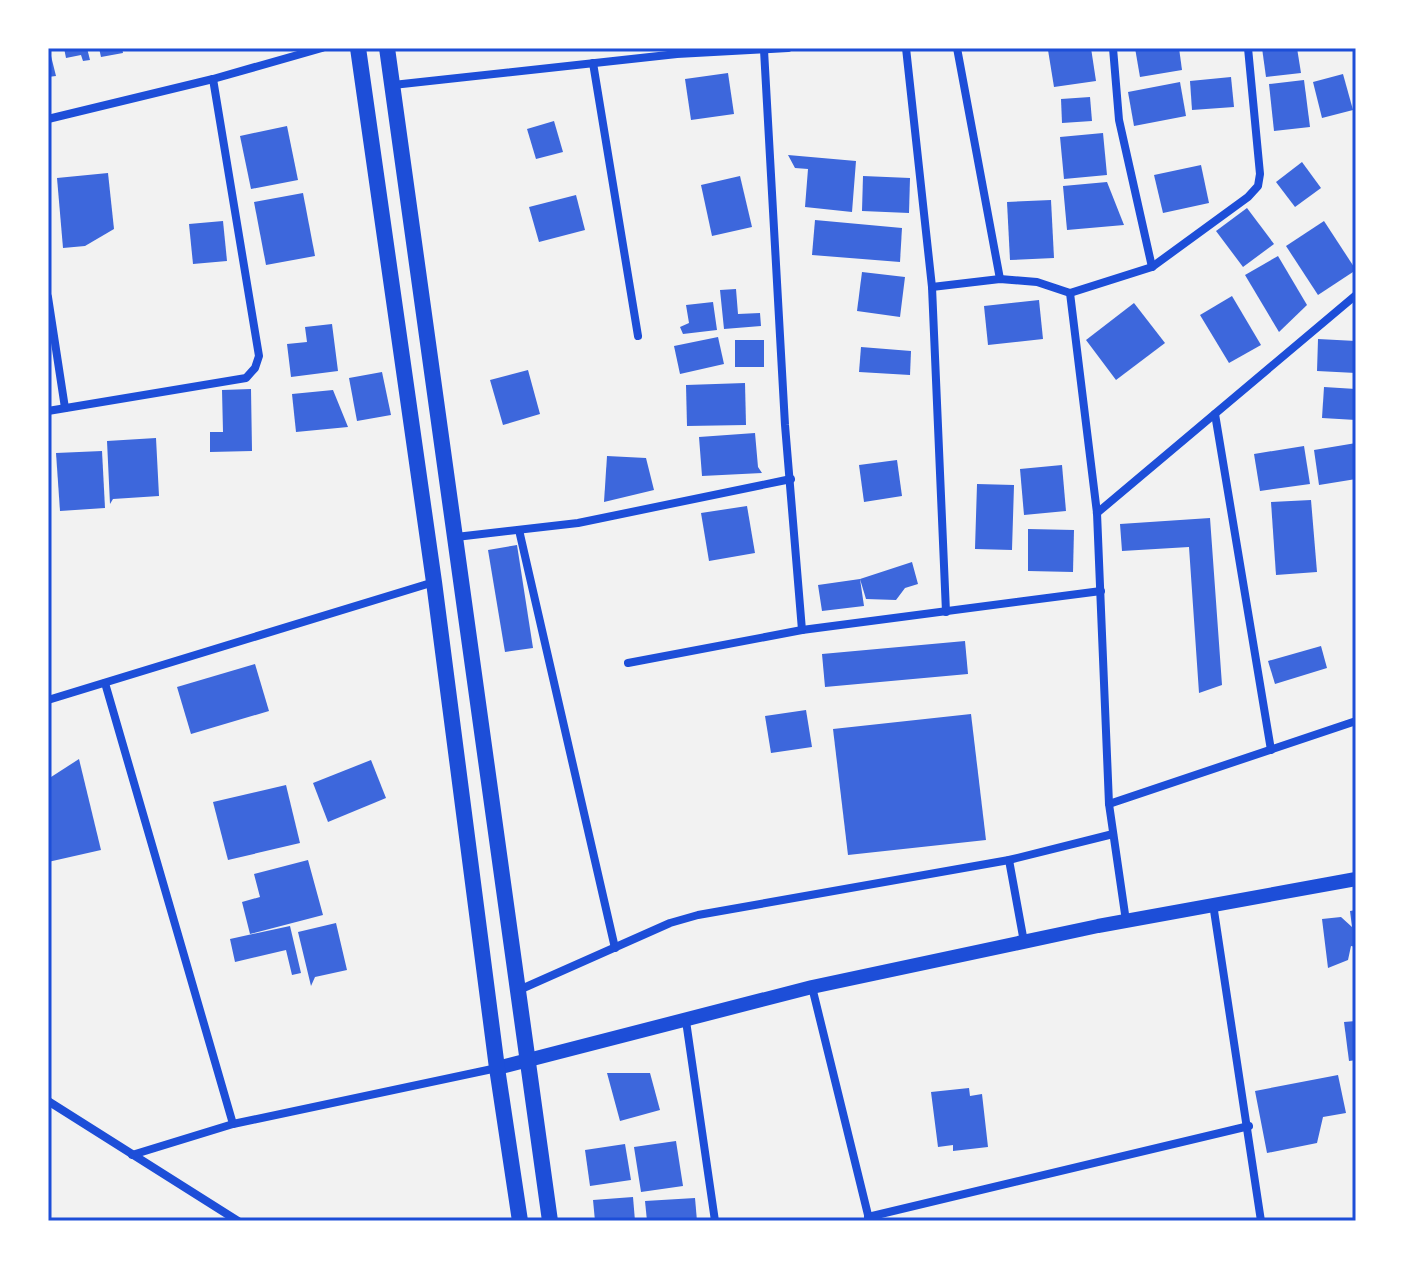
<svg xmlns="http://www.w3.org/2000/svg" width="1404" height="1269" font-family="'Open Sans',sans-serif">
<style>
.building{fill:#3d67dc}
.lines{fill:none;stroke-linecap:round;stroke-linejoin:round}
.minor{stroke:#1d4ed8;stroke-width:8}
.tertiary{stroke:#1d4ed8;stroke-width:14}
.secondary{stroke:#1d4ed8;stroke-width:16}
.neatline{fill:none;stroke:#1d4ed8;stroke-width:3}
</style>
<rect width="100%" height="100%" fill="#f2f2f2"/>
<!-- building -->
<g class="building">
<path d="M 49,48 L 56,76 L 48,77 L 48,49 Z"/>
<path d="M 64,48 L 87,48 L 90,60 L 83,61 L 81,55 L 66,58 Z"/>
<path d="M 99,48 L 122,48 L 123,53 L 101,57 Z"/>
<path d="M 1059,48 L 1091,48 L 1096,81 L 1054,87 L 1048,50 Z"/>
<path d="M 1135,48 L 1179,48 L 1182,70 L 1140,77 Z"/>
<path d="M 1262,48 L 1297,48 L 1301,73 L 1266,77 Z"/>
<path d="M 728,73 L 734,114 L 691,120 L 685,79 Z"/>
<path d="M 1343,74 L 1353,110 L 1322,118 L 1313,82 Z"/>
<path d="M 1231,77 L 1234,107 L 1192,110 L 1190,81 Z"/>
<path d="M 1304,80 L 1310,127 L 1274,131 L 1269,84 Z"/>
<path d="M 1180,82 L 1186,116 L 1134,126 L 1128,92 Z"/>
<path d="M 1090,97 L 1092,121 L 1062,123 L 1061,99 Z"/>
<path d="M 554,121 L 563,152 L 536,159 L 527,129 Z"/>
<path d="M 287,126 L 298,180 L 251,189 L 240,136 Z"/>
<path d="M 1103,133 L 1107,175 L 1064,179 L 1060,137 Z"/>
<path d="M 788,155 L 856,161 L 852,212 L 805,207 L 808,169 L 795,168 Z"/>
<path d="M 1302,162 L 1321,188 L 1295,207 L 1276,182 Z"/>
<path d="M 1201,165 L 1209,203 L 1163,213 L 1154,175 Z"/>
<path d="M 108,173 L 114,229 L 85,246 L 63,248 L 57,178 Z"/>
<path d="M 740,176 L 752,227 L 712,236 L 701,185 Z"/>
<path d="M 863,176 L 910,178 L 909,213 L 862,211 Z"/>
<path d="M 1107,182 L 1124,225 L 1067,230 L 1063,186 Z"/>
<path d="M 303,193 L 315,256 L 266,265 L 254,202 Z"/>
<path d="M 576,195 L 585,230 L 539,242 L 529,207 Z"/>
<path d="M 1051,200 L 1054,258 L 1010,260 L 1007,202 Z"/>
<path d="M 1247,208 L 1274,244 L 1243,267 L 1216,231 Z"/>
<path d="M 815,220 L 902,228 L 900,262 L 812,255 Z"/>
<path d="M 223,221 L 227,261 L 193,264 L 189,224 Z"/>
<path d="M 1324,221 L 1356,270 L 1318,295 L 1286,246 Z"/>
<path d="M 1278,256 L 1307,305 L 1279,332 L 1245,275 Z"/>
<path d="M 862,272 L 905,277 L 900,317 L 857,311 Z"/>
<path d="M 736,289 L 738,314 L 760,313 L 761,326 L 724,329 L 720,290 Z"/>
<path d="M 1232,296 L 1261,345 L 1229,363 L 1200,315 Z"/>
<path d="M 1039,300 L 1043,339 L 988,345 L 984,306 Z"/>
<path d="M 713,302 L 717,330 L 683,334 L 680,327 L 689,323 L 686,305 Z"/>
<path d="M 1134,303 L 1165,343 L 1116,380 L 1086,340 Z"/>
<path d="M 332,324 L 338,371 L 291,377 L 287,344 L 307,342 L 305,327 Z"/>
<path d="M 718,337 L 724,364 L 680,374 L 674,346 Z"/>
<path d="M 1318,339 L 1356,341 L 1356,373 L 1317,371 Z"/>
<rect x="735" y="340" width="29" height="27"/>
<path d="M 861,347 L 911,351 L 910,375 L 859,372 Z"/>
<path d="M 528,370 L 540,414 L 503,425 L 490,380 Z"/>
<path d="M 382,372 L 391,415 L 357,421 L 349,378 Z"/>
<path d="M 745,383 L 746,425 L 687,426 L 686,385 Z"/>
<path d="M 1324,387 L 1356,389 L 1356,420 L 1322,418 Z"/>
<path d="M 251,389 L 252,451 L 210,452 L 210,432 L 223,432 L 222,390 Z"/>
<path d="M 333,390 L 348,427 L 296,432 L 292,394 Z"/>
<path d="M 755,433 L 758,467 L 762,473 L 702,476 L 699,437 Z"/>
<path d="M 156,438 L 159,496 L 113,499 L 110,504 L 107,441 Z"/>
<path d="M 1356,443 L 1356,479 L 1319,485 L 1314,450 Z"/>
<path d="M 1304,446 L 1310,484 L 1260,491 L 1254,454 Z"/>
<path d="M 102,451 L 105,508 L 60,511 L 56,453 Z"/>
<path d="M 607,456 L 646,458 L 654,490 L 604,502 Z"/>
<path d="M 897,460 L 902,496 L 864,502 L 859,465 Z"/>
<path d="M 1062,465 L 1066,511 L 1024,515 L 1020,469 Z"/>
<path d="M 977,484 L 1014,485 L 1012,550 L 975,549 Z"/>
<path d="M 1311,500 L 1317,572 L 1276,575 L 1271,502 Z"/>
<path d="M 747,506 L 755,553 L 709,561 L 701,513 Z"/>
<path d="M 1210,518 L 1222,685 L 1199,693 L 1189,547 L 1122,551 L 1120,524 Z"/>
<path d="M 1028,529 L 1074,530 L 1073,572 L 1028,571 Z"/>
<path d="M 517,545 L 533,648 L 505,652 L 488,550 Z"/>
<path d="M 912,562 L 918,584 L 905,588 L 896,600 L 866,599 L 860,579 L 864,606 L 822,611 L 818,585 L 860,579 Z"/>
<path d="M 965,641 L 968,674 L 825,687 L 822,654 Z"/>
<path d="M 1321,646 L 1327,668 L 1275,684 L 1268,661 Z"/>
<path d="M 255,664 L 269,711 L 191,734 L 177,687 Z"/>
<path d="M 806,710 L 812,747 L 771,753 L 765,716 Z"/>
<path d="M 971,714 L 986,840 L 848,855 L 833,729 Z"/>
<path d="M 79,759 L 101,850 L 48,862 L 48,779 Z"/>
<path d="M 371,760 L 386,798 L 328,822 L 313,783 Z"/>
<path d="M 286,785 L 300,843 L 228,860 L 213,802 Z"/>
<path d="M 308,860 L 323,915 L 250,934 L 242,902 L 260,897 L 254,874 Z"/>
<path d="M 1356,910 L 1356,947 L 1351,946 L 1348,960 L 1328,968 L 1322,919 L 1341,917 L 1352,927 L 1350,911 Z"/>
<path d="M 336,923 L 347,970 L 315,977 L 311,986 L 298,932 Z"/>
<path d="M 290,926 L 301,973 L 292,975 L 286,950 L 235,962 L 230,939 Z"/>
<path d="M 1356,1021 L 1356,1060 L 1349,1061 L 1344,1022 Z"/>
<path d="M 607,1073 L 650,1073 L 660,1110 L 620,1121 Z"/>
<path d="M 1338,1075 L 1346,1113 L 1323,1117 L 1317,1143 L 1267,1153 L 1255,1091 Z"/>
<path d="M 969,1088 L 970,1096 L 982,1094 L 988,1147 L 953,1151 L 953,1145 L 938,1147 L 931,1092 Z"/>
<path d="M 676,1141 L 683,1186 L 641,1192 L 634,1147 Z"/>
<path d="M 625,1144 L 631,1180 L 590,1186 L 585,1150 Z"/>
<path d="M 633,1197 L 635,1221 L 595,1221 L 593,1200 Z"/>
<path d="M 695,1198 L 697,1221 L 647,1221 L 645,1201 Z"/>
</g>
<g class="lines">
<!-- minor -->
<g class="minor">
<path d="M 906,48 L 932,287 L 946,612"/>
<path d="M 957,48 L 1000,279"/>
<path d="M 1113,48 L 1119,120 L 1152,267"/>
<path d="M 764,50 L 785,425 L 802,630"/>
<path d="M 593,63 L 638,336"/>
<path d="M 393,85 L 677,54 L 788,48"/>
<path d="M 48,119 L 213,79 L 322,48"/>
<path d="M 932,287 L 1000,279 L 1037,282 L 1070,293 L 1152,267 L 1248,197 L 1258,186 L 1260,174 L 1248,48"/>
<path d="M 1070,293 L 1097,513 L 1109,804 L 1126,921"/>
<path d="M 48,297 L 65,408"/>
<path d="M 48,411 L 246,378 L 255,368 L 259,356 L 213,79"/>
<path d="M 1215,414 L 1271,750"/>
<path d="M 1097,513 L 1356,295"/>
<path d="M 519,530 L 615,948"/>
<path d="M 456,537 L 578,523 L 791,479"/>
<path d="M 628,663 L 802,630 L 1101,591"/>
<path d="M 105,683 L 233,1124"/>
<path d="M 48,700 L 434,582"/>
<path d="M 1109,804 L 1356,721"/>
<path d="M 1009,860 L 1024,942"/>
<path d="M 1213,904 L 1261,1221"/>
<path d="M 812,987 L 869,1219"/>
<path d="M 519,990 L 670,923 L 698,915 L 1009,860 L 1113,834"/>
<path d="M 686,1021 L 715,1221"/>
<path d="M 48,1101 L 238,1221"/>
<path d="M 132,1155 L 233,1124 L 497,1068"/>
<path d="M 868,1217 L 1249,1126"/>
</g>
<!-- tertiary -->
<path class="tertiary" d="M 497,1068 L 812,987 L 1098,926 L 1356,879"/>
<!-- secondary -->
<g class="secondary">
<path d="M 358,48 L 434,582 L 497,1068 L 520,1221"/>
<path d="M 387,48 L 550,1221"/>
</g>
</g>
<!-- border -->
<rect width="1404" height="1269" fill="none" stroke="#ffffff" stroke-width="100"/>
<rect x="50" y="50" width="1304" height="1169" class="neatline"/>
</svg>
